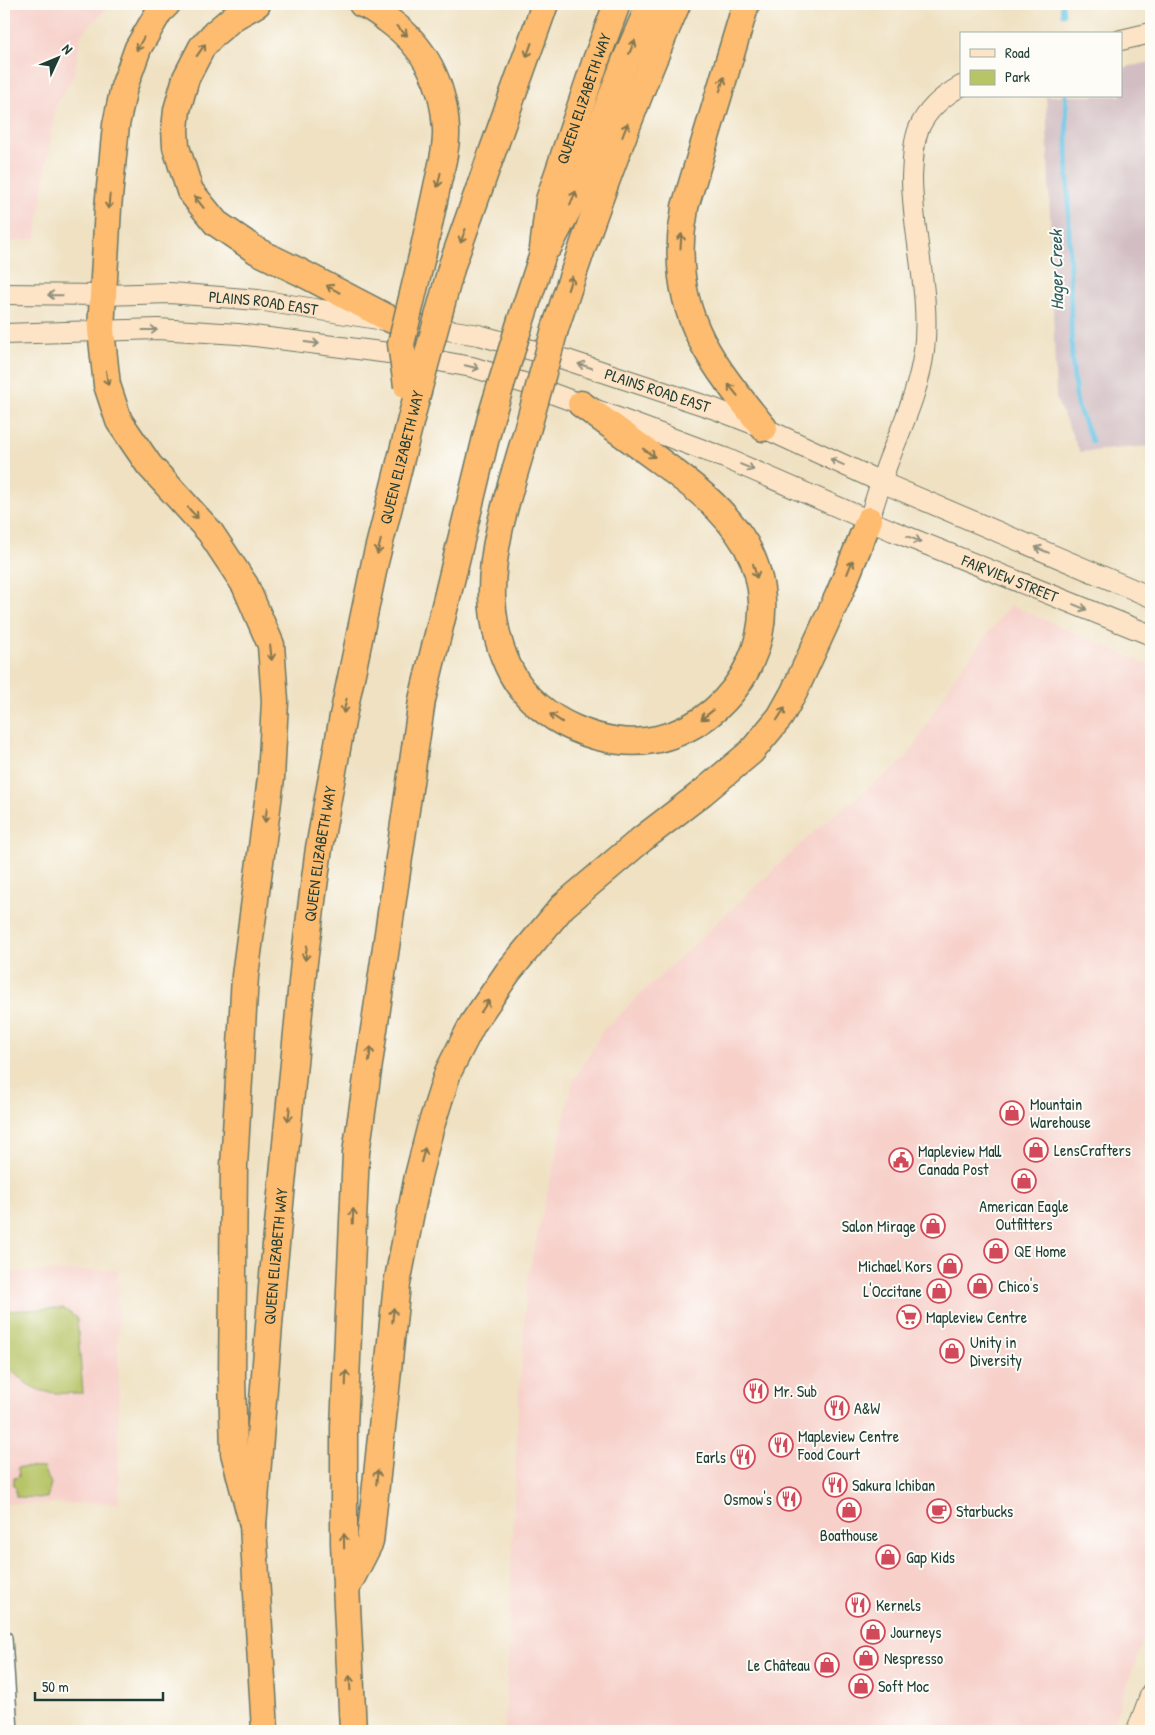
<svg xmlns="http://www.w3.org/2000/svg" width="1155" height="1735" font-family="'Patrick Hand',sans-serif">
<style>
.built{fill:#f7d0ca}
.industrial{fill:#d2bec2}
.green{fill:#b7c567;stroke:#6b814e}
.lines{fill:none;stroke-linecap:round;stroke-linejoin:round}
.stream{stroke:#68c5e6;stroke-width:5}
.minor-casing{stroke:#687666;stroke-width:18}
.secondary-casing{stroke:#687666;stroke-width:22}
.motorway-casing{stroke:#687666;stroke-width:29}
.minor{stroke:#fff;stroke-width:15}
.secondary{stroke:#fee4c6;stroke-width:20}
.motorway{stroke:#fdbc70;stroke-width:26}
.motorway-bridge-casing{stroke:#687666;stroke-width:29;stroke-linecap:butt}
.motorway-bridge{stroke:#fdbc70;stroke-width:26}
.oneway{stroke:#83764f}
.oneway2{stroke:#8e907d}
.labels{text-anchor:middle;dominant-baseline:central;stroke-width:4;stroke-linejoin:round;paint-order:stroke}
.street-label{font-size:16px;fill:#1f3d34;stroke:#fdfcf7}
.poi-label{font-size:16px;fill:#1f3d34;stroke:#fdfcf7;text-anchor:start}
.water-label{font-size:18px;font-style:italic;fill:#315f60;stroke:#fdfcf7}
</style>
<rect width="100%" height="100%" fill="#fdfcf7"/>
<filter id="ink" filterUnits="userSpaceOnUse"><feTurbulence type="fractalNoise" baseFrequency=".02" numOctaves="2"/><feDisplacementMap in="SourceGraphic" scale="10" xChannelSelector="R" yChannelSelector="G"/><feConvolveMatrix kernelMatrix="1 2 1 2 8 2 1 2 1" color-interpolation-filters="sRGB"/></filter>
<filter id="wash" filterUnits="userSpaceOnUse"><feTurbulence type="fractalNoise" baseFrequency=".0096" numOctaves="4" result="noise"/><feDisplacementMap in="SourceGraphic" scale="20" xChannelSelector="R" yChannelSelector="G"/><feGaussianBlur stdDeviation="1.12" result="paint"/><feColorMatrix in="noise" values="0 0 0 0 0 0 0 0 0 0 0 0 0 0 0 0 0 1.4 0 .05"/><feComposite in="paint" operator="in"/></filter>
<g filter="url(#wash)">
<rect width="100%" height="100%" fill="#efe1c2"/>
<!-- built -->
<g class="built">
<path d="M 4,4 L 112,4 L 81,34 L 74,75 L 55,107 L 36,238 L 4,243 Z"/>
<path d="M 1010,605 L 1151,666 L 1151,1620 L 1110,1731 L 505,1731 L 517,1431 L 527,1280 L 573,1081 L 603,1030 L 820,826 L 908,757 L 953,679 Z"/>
<path d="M 118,1270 L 119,1503 L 4,1504 L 4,1272 Z"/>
</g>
<!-- industrial -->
<path class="industrial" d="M 1151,62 L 1151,446 L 1080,452 L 1056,399 L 1046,96 L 1121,96 L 1121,68 Z"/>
<!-- green -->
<g class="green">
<path d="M 63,1308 L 77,1318 L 83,1393 C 42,1394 34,1394 4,1363 L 4,1311 Z"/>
<path d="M 18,1467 L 44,1468 L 45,1473 L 51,1483 L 47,1498 L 16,1497 L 16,1488 L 13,1485 L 14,1478 L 19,1477 Z"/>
</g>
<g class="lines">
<!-- stream -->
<g class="stream">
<path d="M 1062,4 L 1063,14"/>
<path d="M 1066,96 L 1072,360 L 1077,405 L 1092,441"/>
</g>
</g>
</g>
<g filter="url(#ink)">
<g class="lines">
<!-- minor casing -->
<g class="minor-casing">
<path id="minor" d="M 4,1638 L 10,1731"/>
</g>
<!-- secondary casing -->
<g class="secondary-casing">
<g id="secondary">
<path d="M 1121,40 L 1151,33"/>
<path id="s1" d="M 4,294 L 104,295 L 170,293 L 258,300 L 479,335 L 567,360 L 715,409 L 764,428 L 881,482 L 1151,597"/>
<path id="s2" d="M 4,334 L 158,329 L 238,334 L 405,355 L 472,367 L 527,384 L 725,458 L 893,531 L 1151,635"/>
<path d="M 869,520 C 875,501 881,481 888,462 C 902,426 919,390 924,351 C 931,293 912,234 912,177 C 913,160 913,143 919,128 C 928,108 943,96 961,86"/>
<path d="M 1137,1731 L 1151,1693"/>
</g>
</g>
<!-- motorway casing -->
<g class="motorway-casing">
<g id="motorway">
<path d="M 167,4 L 159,12 L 138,48 L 124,87 L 116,125 L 108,208 L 101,330 L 107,385 L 119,421 L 149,465 L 210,532 L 245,585 L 271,645 L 275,701 L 271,778 L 245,976 L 234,1166 L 232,1377 L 234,1453 L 253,1525"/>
<path d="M 257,4 L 234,17 L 215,33 L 202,47 L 186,78 L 177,110 L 175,129 L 176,147 L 190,191 L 216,223 L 257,251 L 300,272 L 392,320"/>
<path d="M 362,4 C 372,7 380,14 388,20 C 425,46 444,84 446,129 C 447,146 442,165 438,182 C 433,205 428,229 423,252"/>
<path d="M 746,4 L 685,207 C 684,219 681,230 681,241 C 676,322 717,370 764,428"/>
<path d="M 549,246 L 572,202 L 624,64 L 650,4"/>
<path d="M 452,265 L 545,4"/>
<path id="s3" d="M 521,320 L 542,257 L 549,200 L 595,63 L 617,4"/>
<path d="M 555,329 C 591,218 631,110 677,4"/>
<path d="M 528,427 C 513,481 491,539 492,596 C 493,623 499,650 512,674 C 537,721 606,751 658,739 C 742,719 789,622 746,545 C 724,508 691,484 657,459 C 632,441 606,422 581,404"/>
<path d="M 346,1589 L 370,1542 L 397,1284 L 418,1176 L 430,1129 L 448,1072 L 473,1023 L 508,972 L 563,906 L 642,839 L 702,793 L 751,752 L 780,717 L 794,692 L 840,592 L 869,520"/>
<path id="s4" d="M 265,1731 L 253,1525 L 273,1275 L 304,962 L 319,848 L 343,716 L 375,562 L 418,391"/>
<path d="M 353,1731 L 344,1543 L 344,1427 L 356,1153 L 422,700 L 491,417"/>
</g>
</g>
<!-- minor -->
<use href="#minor" class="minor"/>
<!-- secondary -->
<use href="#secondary" class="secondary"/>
<!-- motorway -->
<use href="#motorway" class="motorway"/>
<!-- motorway-bridge casing -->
<g class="motorway-bridge-casing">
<g id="motorway-bridge">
<path d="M 407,386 L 401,344 L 423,252"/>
<path d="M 418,391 L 452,265"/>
<path d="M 491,417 L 521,320"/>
<path d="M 528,427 L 555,329"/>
</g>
</g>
<!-- motorway-bridge -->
<use href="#motorway-bridge" class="motorway-bridge"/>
</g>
<!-- one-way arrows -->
<defs><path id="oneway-shaft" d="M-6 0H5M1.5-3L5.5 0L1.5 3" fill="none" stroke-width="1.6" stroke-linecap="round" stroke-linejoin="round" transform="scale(1.25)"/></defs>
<g class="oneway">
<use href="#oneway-shaft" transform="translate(402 31) rotate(42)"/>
<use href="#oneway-shaft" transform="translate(140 44) rotate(118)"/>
<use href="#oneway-shaft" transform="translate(632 47) rotate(-67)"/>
<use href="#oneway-shaft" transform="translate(201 50) rotate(-55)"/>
<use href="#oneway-shaft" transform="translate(529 50) rotate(110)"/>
<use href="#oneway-shaft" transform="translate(722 84) rotate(-73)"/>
<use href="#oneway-shaft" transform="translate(625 130) rotate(-69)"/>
<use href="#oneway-shaft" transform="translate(439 180) rotate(102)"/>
<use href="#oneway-shaft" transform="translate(573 198) rotate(-67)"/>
<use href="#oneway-shaft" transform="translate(109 202) rotate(95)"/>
<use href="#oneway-shaft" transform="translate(199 202) rotate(-128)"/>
<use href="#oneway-shaft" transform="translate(463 236) rotate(110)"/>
<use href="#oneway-shaft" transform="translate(681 241) rotate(-86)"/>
<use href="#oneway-shaft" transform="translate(570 283) rotate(-72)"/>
<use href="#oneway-shaft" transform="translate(333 289) rotate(-152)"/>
<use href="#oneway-shaft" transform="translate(107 378) rotate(82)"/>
<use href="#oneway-shaft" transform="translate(733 390) rotate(-129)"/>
<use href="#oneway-shaft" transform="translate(649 453) rotate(36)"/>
<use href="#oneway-shaft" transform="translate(193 513) rotate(47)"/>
<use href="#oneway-shaft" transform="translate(379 547) rotate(104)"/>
<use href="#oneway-shaft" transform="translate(850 567) rotate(-68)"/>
<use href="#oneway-shaft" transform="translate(755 571) rotate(75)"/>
<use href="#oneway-shaft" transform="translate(271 653) rotate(84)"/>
<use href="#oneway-shaft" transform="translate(345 706) rotate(102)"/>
<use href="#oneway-shaft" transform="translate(781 714) rotate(-57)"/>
<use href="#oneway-shaft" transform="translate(707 715) rotate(142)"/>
<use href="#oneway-shaft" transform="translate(556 718) rotate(-146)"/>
<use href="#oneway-shaft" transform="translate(266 815) rotate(98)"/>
<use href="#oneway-shaft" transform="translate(306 953) rotate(97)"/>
<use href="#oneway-shaft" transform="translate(485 1006) rotate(-56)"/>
<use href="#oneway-shaft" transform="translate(370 1054) rotate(-82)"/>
<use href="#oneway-shaft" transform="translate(289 1114) rotate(96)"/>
<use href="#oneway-shaft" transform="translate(423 1155) rotate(-75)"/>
<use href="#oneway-shaft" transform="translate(353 1216) rotate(-88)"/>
<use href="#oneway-shaft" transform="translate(393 1315) rotate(-84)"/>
<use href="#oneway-shaft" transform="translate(346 1378) rotate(-88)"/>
<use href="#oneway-shaft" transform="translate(377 1477) rotate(-84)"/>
<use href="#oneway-shaft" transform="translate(344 1541) rotate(-91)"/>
<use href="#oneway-shaft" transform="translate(350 1683) rotate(-93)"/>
</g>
<g class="oneway2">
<use href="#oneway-shaft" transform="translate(55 295) rotate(-179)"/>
<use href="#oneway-shaft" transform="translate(150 330)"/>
<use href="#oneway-shaft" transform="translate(312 343) rotate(7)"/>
<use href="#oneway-shaft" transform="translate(585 366) rotate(-162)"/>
<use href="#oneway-shaft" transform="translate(472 367) rotate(14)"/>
<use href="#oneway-shaft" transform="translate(837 462) rotate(-156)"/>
<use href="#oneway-shaft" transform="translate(747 467) rotate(23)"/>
<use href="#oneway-shaft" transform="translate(914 539) rotate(22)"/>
<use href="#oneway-shaft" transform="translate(1042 550) rotate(-157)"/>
<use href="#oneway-shaft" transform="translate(1080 607) rotate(22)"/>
</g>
</g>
<!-- icons -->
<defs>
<g id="shop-ring" transform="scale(1.25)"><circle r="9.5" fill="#fdfcf7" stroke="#d1495b" stroke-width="1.5"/><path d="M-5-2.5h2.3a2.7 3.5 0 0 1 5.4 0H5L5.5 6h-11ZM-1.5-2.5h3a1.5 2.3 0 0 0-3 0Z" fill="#d1495b"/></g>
<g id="civic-ring" transform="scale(1.25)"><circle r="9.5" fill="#fdfcf7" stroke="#d1495b" stroke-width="1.5"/><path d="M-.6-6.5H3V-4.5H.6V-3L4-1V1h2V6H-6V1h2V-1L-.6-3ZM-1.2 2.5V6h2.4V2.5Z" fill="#d1495b"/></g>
<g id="supermarket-ring" transform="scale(1.25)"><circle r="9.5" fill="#fdfcf7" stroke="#d1495b" stroke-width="1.5"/><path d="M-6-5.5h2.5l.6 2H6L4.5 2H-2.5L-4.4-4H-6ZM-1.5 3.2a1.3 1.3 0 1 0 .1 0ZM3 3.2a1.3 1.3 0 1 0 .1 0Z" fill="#d1495b"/></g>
<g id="restaurant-ring" transform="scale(1.25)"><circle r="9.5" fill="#fdfcf7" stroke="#d1495b" stroke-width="1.5"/><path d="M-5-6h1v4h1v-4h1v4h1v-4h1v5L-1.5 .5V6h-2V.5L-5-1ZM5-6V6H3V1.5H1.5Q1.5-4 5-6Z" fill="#d1495b"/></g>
<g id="cafe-ring" transform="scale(1.25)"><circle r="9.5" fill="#fdfcf7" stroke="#d1495b" stroke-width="1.5"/><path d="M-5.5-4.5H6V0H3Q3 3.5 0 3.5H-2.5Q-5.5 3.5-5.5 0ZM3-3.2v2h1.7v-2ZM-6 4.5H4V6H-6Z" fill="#d1495b"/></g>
</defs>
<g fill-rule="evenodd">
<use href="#shop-ring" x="1012" y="1113"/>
<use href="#shop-ring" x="1036" y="1150"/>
<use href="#civic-ring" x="901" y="1160"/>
<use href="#shop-ring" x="1024" y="1181"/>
<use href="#shop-ring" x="933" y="1226"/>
<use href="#shop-ring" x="996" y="1251"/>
<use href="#shop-ring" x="950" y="1266"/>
<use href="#shop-ring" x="980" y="1286"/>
<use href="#shop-ring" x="939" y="1291"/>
<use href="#supermarket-ring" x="909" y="1317"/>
<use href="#shop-ring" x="952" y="1351"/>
<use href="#restaurant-ring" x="756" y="1391"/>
<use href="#restaurant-ring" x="837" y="1408"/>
<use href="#restaurant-ring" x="781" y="1445"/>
<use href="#restaurant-ring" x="743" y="1457"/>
<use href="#restaurant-ring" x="835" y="1485"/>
<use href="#restaurant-ring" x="789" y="1499"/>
<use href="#shop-ring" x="849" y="1510"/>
<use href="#cafe-ring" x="939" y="1511"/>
<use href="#shop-ring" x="888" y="1557"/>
<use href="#restaurant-ring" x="858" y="1605"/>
<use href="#shop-ring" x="873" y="1632"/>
<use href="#shop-ring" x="866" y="1658"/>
<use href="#shop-ring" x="827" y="1665"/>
<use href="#shop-ring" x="861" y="1686"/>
</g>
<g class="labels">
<!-- street labels -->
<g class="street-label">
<text stroke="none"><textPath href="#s3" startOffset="231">QUEEN ELIZABETH WAY</textPath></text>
<text stroke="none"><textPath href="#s1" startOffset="260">PLAINS ROAD EAST</textPath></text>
<text stroke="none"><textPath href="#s1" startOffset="665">PLAINS ROAD EAST</textPath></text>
<text stroke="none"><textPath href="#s4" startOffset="1286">QUEEN ELIZABETH WAY</textPath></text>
<text stroke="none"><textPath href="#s2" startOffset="1049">FAIRVIEW STREET</textPath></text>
<text stroke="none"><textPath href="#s4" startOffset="881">QUEEN ELIZABETH WAY</textPath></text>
<text stroke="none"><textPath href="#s4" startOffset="476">QUEEN ELIZABETH WAY</textPath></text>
</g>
<!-- poi labels -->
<g class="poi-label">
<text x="1030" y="1104">Mountain<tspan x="1030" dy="18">Warehouse</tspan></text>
<text x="1054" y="1150">LensCrafters</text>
<text x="918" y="1151">Mapleview Mall<tspan x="918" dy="18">Canada Post</tspan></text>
<text x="1024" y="1206" text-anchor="middle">American Eagle<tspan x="1024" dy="18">Outfitters</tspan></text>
<text x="916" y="1226" text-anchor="end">Salon Mirage</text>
<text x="1014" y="1251">QE Home</text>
<text x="932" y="1266" text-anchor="end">Michael Kors</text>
<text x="998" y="1286">Chico's</text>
<text x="922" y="1291" text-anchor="end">L'Occitane</text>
<text x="926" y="1317">Mapleview Centre</text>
<text x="970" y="1342">Unity in<tspan x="970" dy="18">Diversity</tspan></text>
<text x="774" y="1391">Mr. Sub</text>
<text x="854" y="1408">A&amp;W</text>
<text x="798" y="1436">Mapleview Centre<tspan x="798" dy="18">Food Court</tspan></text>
<text x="726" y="1457" text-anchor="end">Earls</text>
<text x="852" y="1485">Sakura Ichiban</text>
<text x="772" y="1499" text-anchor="end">Osmow's</text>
<text x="956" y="1511">Starbucks</text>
<text x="849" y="1535" text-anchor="middle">Boathouse</text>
<text x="906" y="1557">Gap Kids</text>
<text x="876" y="1605">Kernels</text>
<text x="890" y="1632">Journeys</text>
<text x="884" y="1658">Nespresso</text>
<text x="810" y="1665" text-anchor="end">Le Château</text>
<text x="878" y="1686">Soft Moc</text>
</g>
<!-- water labels -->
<g class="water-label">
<text transform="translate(1056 270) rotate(-91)">Hager Creek</text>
</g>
</g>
<!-- margin -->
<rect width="1155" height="1735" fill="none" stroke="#fdfcf7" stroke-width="20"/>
<!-- legend -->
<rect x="960" y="32" width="162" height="65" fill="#fdfcf7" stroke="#a4b0a9"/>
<rect x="970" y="49" width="25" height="8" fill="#fee4c6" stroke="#a4b0a9"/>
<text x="1005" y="58" font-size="15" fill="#1f3d34">Road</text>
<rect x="970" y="70" width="25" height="15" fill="#b7c567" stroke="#a4b0a9"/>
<text x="1005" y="82" font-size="15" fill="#1f3d34">Park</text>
<!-- north arrow -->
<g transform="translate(58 58) rotate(46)" stroke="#fdfcf7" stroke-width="4" paint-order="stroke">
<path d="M0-4L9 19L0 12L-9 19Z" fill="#1f3d34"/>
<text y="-8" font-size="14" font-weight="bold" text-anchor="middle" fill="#1f3d34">N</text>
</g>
<!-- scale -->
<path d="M35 1692v8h128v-8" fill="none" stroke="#1f3d34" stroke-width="2.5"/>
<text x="42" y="1692" font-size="15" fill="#1f3d34" stroke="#fdfcf7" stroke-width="4" paint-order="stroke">50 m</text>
</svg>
